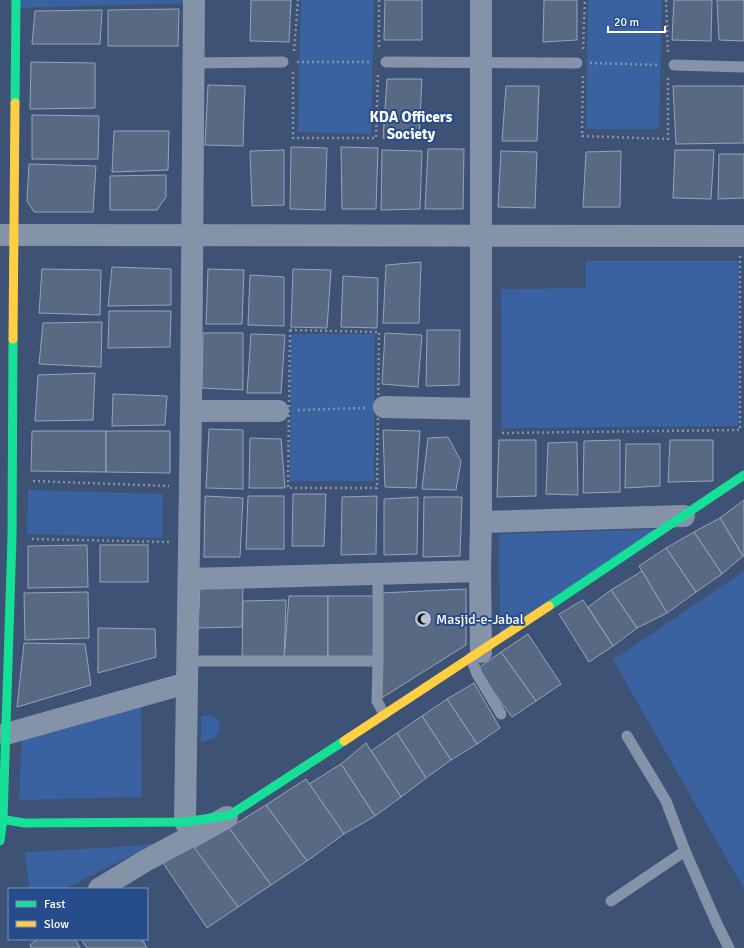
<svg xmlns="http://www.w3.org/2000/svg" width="744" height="948" font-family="Signika,sans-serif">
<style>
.green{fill:#3a62a0}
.building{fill:#586984;stroke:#98a4b7}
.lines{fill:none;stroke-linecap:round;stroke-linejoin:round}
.path{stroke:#8493a8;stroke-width:2.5;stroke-dasharray:2 3;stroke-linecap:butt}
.lane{stroke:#8493a8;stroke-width:11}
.street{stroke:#8493a8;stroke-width:22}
.fast{stroke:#16e098;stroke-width:9}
.slow{stroke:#ffcf43;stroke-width:9}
.labels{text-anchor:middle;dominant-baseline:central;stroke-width:4;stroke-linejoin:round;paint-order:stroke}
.poi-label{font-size:14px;fill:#fff;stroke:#264c8b;text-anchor:start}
.neighbourhood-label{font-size:15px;font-weight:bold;fill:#fff;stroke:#264c8b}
</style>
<rect width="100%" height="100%" fill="#3d5274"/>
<!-- green -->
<g class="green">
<path d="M 16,0 L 194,0 L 193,3 L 16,8 Z"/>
<path d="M 301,0 L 374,0 L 371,134 L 298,132 Z"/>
<path d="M 588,0 L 662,0 L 659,129 L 586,129 Z"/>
<path d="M 586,261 L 738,261 L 738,426 L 502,428 L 501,289 L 585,288 Z"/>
<path d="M 291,334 L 375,334 L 374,481 L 290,481 Z"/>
<path d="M 28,490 L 163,494 L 162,538 L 27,534 Z"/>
<path d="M 664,529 L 500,639 L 499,534 Z"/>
<path d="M 744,571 L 744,889 L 613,660 Z"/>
<path d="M 141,699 L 142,797 L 19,800 L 22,732 Z"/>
<path d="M 211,715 L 219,720 L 220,730 L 214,738 L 201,742 L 201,716 Z"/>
<path d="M 156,843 L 64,889 L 29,889 L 25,852 L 135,846 Z"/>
</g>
<!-- building -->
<g class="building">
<path d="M 251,0 L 291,0 L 289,42 L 250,41 Z"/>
<path d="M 385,0 L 422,0 L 422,40 L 384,40 Z"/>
<path d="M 544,0 L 577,0 L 577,40 L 543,42 Z"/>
<path d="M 674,0 L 712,0 L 711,41 L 672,40 Z"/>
<path d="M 717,0 L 744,0 L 744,41 L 719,40 Z"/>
<path d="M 179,9 L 178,46 L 108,46 L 108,10 Z"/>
<path d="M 102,10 L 100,44 L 32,44 L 35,11 Z"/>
<path d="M 31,62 L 95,63 L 95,108 L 30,109 Z"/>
<path d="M 387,79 L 422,79 L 419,140 L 383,138 Z"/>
<path d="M 208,85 L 245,86 L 243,146 L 205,145 Z"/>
<path d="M 506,86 L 539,86 L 537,141 L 502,141 Z"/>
<path d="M 673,86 L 744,86 L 744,143 L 676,144 Z"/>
<path d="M 32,115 L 99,116 L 98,159 L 32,159 Z"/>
<path d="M 114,131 L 169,131 L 168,170 L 112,172 Z"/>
<path d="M 291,147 L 327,148 L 325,210 L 290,209 Z"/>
<path d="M 341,147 L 378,148 L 376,209 L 342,209 Z"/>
<path d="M 428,149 L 464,149 L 463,209 L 425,209 Z"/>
<path d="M 284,150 L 284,205 L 252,206 L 250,151 Z"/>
<path d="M 382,150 L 422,151 L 420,209 L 381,210 Z"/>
<path d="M 675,150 L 714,150 L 711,199 L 673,198 Z"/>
<path d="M 501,151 L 537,152 L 535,208 L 498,207 Z"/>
<path d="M 621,151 L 620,207 L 583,207 L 586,152 Z"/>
<path d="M 719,154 L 744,154 L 744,198 L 718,199 Z"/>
<path d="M 29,164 L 96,166 L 93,212 L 34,212 L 27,201 Z"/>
<path d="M 166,175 L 166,197 L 157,210 L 110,210 L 110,176 Z"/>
<path d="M 421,262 L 419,323 L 383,323 L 386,265 Z"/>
<path d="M 112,267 L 171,269 L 171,305 L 108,306 Z"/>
<path d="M 42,269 L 101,270 L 100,315 L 39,313 Z"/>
<path d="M 208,269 L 244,270 L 242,324 L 206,324 Z"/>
<path d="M 293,269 L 331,270 L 327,328 L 291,327 Z"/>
<path d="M 250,275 L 284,277 L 284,326 L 248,325 Z"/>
<path d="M 343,276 L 378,278 L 377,328 L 341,327 Z"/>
<path d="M 109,311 L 171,311 L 170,347 L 108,348 Z"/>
<path d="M 102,322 L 101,367 L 39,364 L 43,323 Z"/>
<path d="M 427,330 L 460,330 L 459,385 L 426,386 Z"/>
<path d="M 203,333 L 243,333 L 243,390 L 202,388 Z"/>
<path d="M 385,333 L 422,335 L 418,387 L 382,384 Z"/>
<path d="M 251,334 L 285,335 L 281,393 L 247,393 Z"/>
<path d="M 95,373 L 93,420 L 35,421 L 38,375 Z"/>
<path d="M 113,394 L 167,396 L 165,425 L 112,426 Z"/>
<path d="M 209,429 L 243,430 L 243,489 L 206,488 Z"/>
<path d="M 383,430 L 420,431 L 416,488 L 385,487 Z"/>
<path d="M 32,431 L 106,431 L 106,472 L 31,471 Z"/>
<path d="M 106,431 L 170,431 L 170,473 L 106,472 Z"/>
<path d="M 448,437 L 461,461 L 456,490 L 422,489 L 428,438 Z"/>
<path d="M 250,438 L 281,439 L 285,488 L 249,488 Z"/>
<path d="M 499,440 L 536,440 L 536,496 L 497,497 Z"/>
<path d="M 620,440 L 620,492 L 583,493 L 584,441 Z"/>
<path d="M 670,440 L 713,440 L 713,481 L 668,482 Z"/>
<path d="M 577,442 L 578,495 L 546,494 L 548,443 Z"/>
<path d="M 626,444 L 660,444 L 660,486 L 625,488 Z"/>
<path d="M 293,494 L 326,494 L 324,546 L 292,546 Z"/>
<path d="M 205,496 L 243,498 L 240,557 L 204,557 Z"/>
<path d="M 248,496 L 284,496 L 284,549 L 246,549 Z"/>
<path d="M 377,496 L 376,554 L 341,555 L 342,497 Z"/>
<path d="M 418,497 L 417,554 L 384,555 L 384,499 Z"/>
<path d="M 424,497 L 462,497 L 460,556 L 423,557 Z"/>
<path d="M 744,500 L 744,555 L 743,556 L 720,518 Z"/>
<path d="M 720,518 L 743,556 L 722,574 L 694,532 Z"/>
<path d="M 694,532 L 722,574 L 696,592 L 666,548 Z"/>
<path d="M 87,545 L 88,587 L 28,588 L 28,546 Z"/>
<rect x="100" y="545" width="48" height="37"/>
<path d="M 666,548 L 696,592 L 667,613 L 639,566 Z"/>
<path d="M 642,571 L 667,613 L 637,628 L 611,590 Z"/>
<path d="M 200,586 L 243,586 L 242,627 L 198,628 Z"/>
<path d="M 466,589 L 466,645 L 380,699 L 381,593 Z"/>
<path d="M 611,590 L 637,628 L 613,646 L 588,607 Z"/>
<path d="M 88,592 L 89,638 L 25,640 L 24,593 Z"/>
<path d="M 289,596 L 328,596 L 328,659 L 284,660 Z"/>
<path d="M 328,596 L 376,596 L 375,658 L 328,659 Z"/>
<path d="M 286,600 L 284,660 L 242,660 L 243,601 Z"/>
<path d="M 583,600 L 613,646 L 589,662 L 559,614 Z"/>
<path d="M 98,628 L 155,629 L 156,657 L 98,673 Z"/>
<path d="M 528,634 L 561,684 L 536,701 L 501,652 Z"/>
<path d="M 24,643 L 85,644 L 91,685 L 17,707 Z"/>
<path d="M 501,652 L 536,701 L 512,717 L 477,669 Z"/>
<path d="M 474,683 L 500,728 L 477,744 L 447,699 Z"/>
<path d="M 447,699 L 477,744 L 451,760 L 422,716 Z"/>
<path d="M 422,716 L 451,760 L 426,778 L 397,733 Z"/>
<path d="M 397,733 L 426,778 L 401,797 L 371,751 Z"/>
<path d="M 366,743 L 401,797 L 375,816 L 341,764 Z"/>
<path d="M 341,764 L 375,816 L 344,834 L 309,784 Z"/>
<path d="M 306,779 L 344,834 L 307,861 L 266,805 Z"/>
<path d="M 266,805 L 307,861 L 271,885 L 229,828 Z"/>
<path d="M 229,828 L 271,885 L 238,907 L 194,848 Z"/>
<path d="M 191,843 L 238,907 L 207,928 L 161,860 Z"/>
<path d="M 38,939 L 75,939 L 80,948 L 31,948 L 30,945 Z"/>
<path d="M 81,939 L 142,939 L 147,948 L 87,948 Z"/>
</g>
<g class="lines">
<!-- path -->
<g class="path">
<path d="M 379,0 L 379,50"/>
<path d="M 666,0 L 668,53"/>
<path d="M 583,49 L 585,0"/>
<path d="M 294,51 L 298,0"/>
<path d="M 297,62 L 372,62"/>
<path d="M 590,63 L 659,65"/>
<path d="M 293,72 L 293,138 L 376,138 L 378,73"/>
<path d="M 583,76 L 582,136 L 668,139 L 668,78"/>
<path d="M 290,330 L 379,332 L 377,488 L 288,488 Z"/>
<path d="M 298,410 L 365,408"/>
<path d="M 502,433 L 740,430 L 740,256"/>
<path d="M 33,481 L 169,486"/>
<path d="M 32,539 L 169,542"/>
</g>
<!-- lane -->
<g class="lane">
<path d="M 386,62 L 577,63"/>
<path d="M 193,63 L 283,62"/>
<path d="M 674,65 L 744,67"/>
<path d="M 471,658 L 477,674 L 501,714"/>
<path d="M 188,661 L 378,661 L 378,574"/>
<path d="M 378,661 L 377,701 L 384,714"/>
<path d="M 627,736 L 666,801 L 685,851 L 717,924 L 729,948"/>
<path d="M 611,901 L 685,851"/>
</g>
<!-- street -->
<g class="street">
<path d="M 0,235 L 744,236"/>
<path d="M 384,407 L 481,409"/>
<path d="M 191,411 L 278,411"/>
<path d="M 481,522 L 684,516"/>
<path d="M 189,579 L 480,571"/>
<path d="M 481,652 L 480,571 L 481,522 L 481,0"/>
<path d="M 6,734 L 187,683"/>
<path d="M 185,822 L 191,411 L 194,0"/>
<path d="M 99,889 L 145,861 L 227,817"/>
</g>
<!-- fast -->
<g class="fast">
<path d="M 15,103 L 16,0"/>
<path d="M 549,606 L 744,475"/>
<path d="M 0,819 L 24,823 L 185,822 L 230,815 L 344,741"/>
<path d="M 0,841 L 3,819 L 12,538 L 13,339"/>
</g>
<!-- slow -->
<g class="slow">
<path d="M 13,339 L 15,103"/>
<path d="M 344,741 L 549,606"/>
</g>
</g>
<!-- icons -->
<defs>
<g id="mosque-disc" transform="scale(0.9)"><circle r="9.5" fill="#bbc2ce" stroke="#264c8b"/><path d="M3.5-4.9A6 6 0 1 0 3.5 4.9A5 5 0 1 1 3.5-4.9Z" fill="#111"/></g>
</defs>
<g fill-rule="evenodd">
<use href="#mosque-disc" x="423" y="619"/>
</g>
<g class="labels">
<!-- poi labels -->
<g class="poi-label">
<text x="436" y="619">Masjid-e-Jabal</text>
</g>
<!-- neighbourhood labels -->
<g class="neighbourhood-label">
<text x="411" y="117">KDA Officers<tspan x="411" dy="17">Society</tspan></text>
</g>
</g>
<!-- legend -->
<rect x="8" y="888" width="140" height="52" fill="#264c8b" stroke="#7d94b9"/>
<rect x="16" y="901" width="20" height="6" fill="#16e098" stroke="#7d94b9"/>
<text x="44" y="908" font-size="12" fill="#ffffff">Fast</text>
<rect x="16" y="921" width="20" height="6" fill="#ffcf43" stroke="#7d94b9"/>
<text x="44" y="928" font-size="12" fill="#ffffff">Slow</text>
<!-- scale -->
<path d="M608 26v6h57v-6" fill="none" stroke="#ffffff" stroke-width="2"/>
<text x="614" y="26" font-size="12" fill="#ffffff" stroke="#264c8b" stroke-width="3" paint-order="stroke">20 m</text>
</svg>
